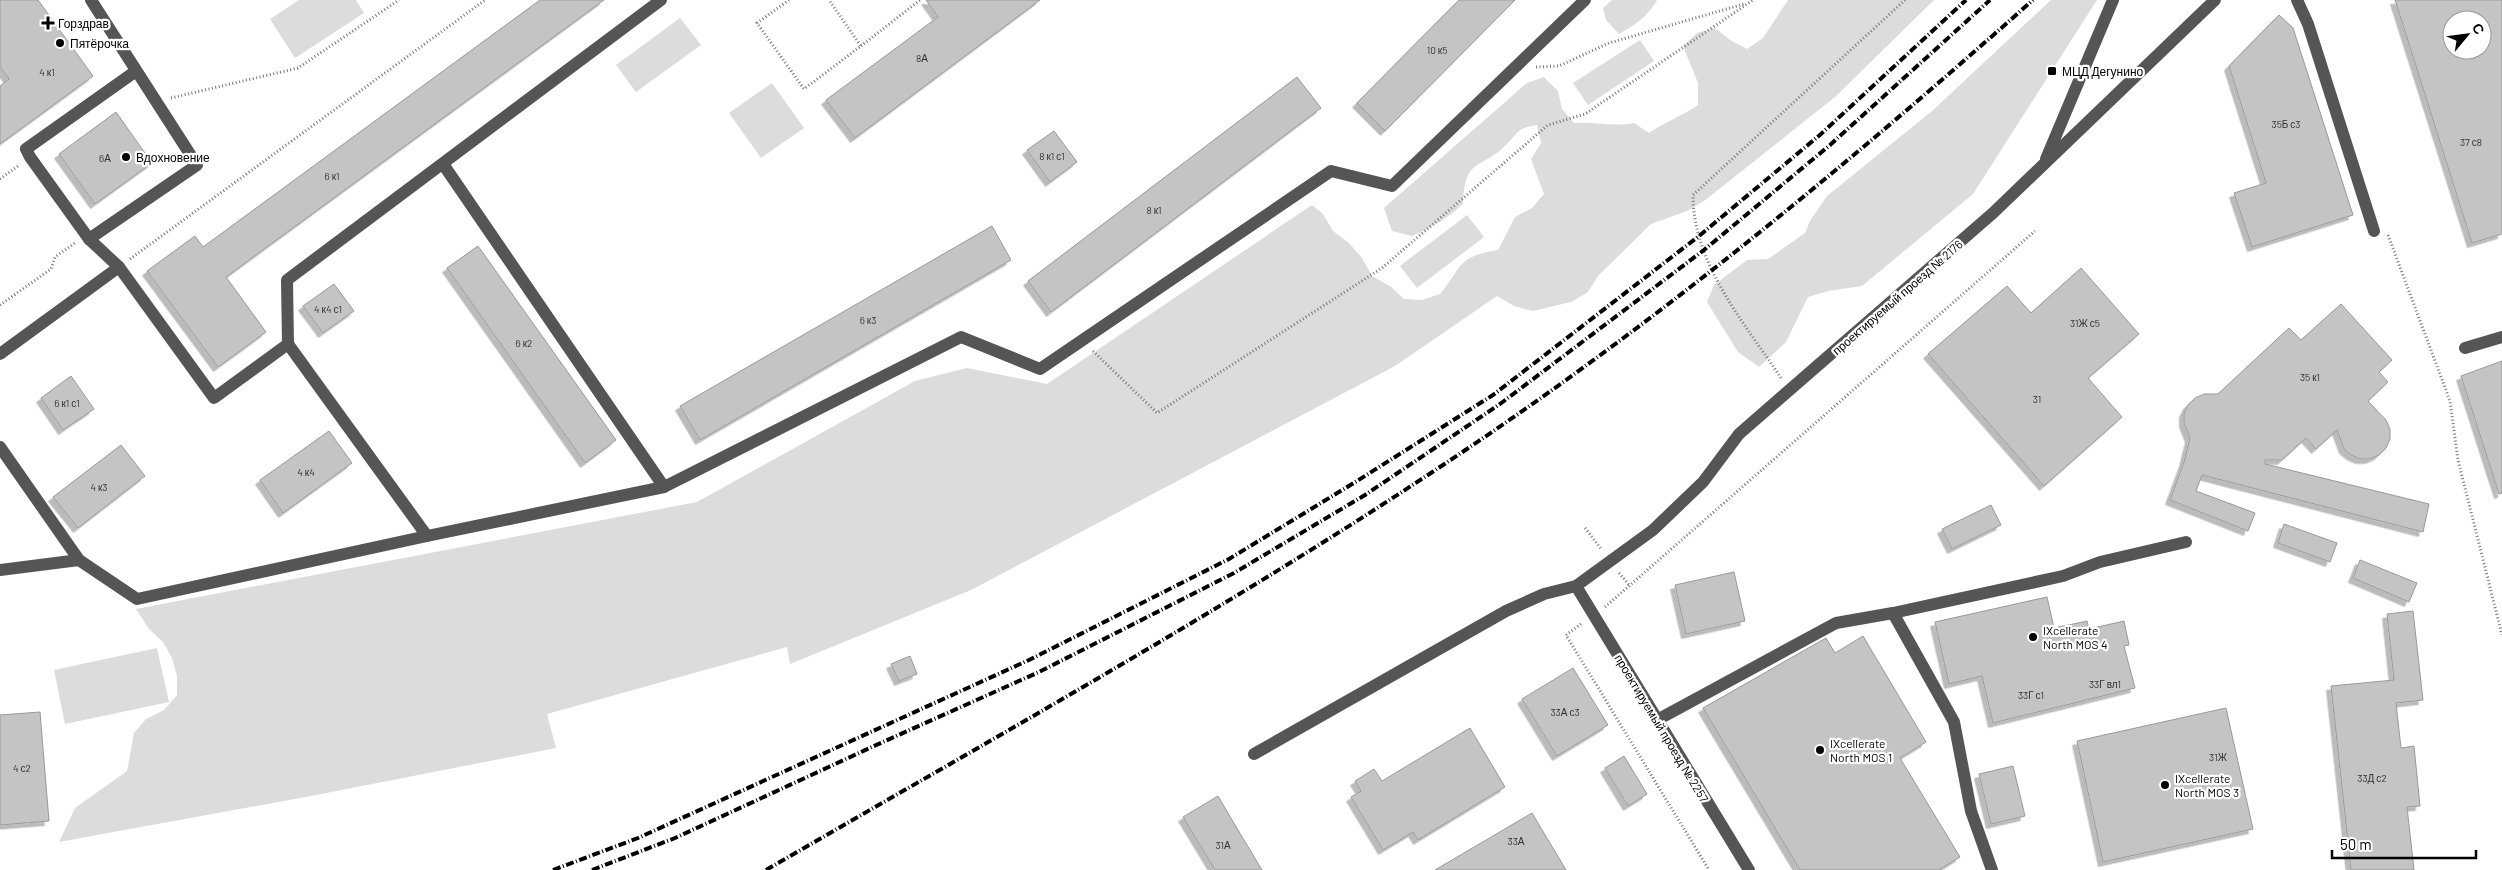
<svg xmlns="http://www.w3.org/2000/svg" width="2502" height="870" font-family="Barlow,sans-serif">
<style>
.green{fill:#dcdcdc}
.building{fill:#c4c4c4;stroke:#999;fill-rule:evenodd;filter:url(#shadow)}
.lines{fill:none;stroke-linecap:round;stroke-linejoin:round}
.path{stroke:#777;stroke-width:3;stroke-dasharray:1 2.5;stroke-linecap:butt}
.minor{stroke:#555;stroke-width:12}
.rail{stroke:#000;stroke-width:4;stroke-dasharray:8 2.5 1 2.5;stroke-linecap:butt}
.poi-dot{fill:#000;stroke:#fff;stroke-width:2}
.labels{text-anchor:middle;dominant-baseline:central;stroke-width:4.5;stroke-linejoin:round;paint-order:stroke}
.number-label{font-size:10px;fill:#313131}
.poi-label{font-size:12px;fill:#000;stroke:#fff;text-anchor:start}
.street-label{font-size:12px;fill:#000;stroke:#fff}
</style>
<defs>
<filter id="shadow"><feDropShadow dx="-4.5" dy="4.5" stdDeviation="0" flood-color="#0004"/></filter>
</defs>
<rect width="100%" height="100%" fill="#fff"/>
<!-- green -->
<g class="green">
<path d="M 299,0 L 356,0 L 364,13 L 295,58 L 270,19 Z"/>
<path d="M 1612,0 L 1657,0 C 1648,16 1635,25 1619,34 L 1606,20 L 1603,8 Z"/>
<path d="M 1788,0 L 1934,0 L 1835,97 L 1704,201 L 1687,211 L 1651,224 L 1598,276 L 1588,292 L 1571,302 L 1533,311 L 1514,306 L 1497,296 L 1395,366 L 971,590 L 790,664 L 787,647 L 547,714 L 556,748 L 311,796 L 59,842 L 75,808 L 127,771 L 134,733 L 146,719 L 164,710 L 177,695 L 177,676 L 172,658 L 163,642 L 149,629 L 136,609 L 697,502 L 915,381 L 967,368 L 1047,384 L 1312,205 L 1323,214 L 1333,231 L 1349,243 L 1362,258 L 1372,276 L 1390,286 L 1404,299 L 1422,300 L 1440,294 C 1464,265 1456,257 1498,250 L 1515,217 L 1532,208 L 1544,194 L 1531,159 L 1541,143 L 1537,125 C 1515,129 1520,131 1506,145 C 1480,171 1465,156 1463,204 C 1447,219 1431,228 1412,236 L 1392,231 L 1384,208 L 1527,83 L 1544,77 L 1558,91 L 1562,109 L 1574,123 C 1596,122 1613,127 1634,123 L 1649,133 C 1665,122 1682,116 1698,105 L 1698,83 L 1683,46 L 1697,33 L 1715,28 L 1730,40 L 1747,49 L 1763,38 Z"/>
<path d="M 2051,0 L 2097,0 L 1973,194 L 1862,286 L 1828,291 L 1808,297 L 1786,342 L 1759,367 L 1738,352 L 1707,302 L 1714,285 L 1747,260 L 1768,259 L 1805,233 L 1810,221 L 1827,196 L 1932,111 Z"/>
<path d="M 680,18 L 701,45 L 636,92 L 616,65 Z"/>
<path d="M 1640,40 L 1654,61 L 1588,105 L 1573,83 Z"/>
<path d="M 772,83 L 804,128 L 761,158 L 729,113 Z"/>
<path d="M 1467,215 L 1484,237 L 1417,288 L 1400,266 Z"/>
<path d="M 157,648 L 169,702 L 65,724 L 54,670 Z"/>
</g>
<!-- building -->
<g class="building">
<path d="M 0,0 L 38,0 L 93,76 L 0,144 L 0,86 L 9,79 L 0,67 Z"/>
<path d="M 540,0 L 604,0 L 226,277 L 266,332 L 218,367 L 147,271 L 195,236 L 203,247 Z"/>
<path d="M 926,0 L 1040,0 L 855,138 L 826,100 L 938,17 Z"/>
<path d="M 1459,0 L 1515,0 L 1385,131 L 1357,103 Z"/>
<path d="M 2395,0 L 2502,0 L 2502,234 L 2472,243 ZM 2452,20 L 2482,20 L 2482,50 L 2452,50 Z"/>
<path d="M 2279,15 L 2293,28 L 2353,215 L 2252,247 L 2234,193 L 2266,183 L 2229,66 Z"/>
<path d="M 1297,77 L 1321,108 L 1051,312 L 1028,281 Z"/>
<path d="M 116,112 L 152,163 L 95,204 L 59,154 Z"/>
<path d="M 1054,131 L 1077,162 L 1050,182 L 1027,150 Z"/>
<path d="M 992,226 L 1011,260 L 700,440 L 680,406 Z"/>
<path d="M 478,246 L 616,440 L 585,463 L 447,268 Z"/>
<path d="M 2081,268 L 2139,334 L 2088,378 L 2122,417 L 2044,486 L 1928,354 L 2007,286 L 2031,313 Z"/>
<path d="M 334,284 L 354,311 L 323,333 L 303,306 Z"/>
<path d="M 2341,304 L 2392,360 L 2379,372 L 2388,382 L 2368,401 L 2386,420 L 2390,429 L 2390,439 L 2386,448 L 2379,455 L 2370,459 L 2360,459 L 2351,455 L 2344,449 L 2337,430 L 2316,449 L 2306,438 L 2282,460 L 2265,460 L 2265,464 L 2429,504 L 2423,532 L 2202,475 L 2196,491 L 2255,513 L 2248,531 L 2170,500 L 2184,462 L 2190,438 L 2184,423 L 2184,413 L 2188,405 L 2195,398 L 2204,394 L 2218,394 L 2289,328 L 2301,340 Z"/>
<path d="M 2502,361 L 2502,493 L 2499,494 L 2461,376 Z"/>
<path d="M 71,376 L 94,409 L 63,430 L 41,398 Z"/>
<path d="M 329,431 L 352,463 L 283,513 L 260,480 Z"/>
<path d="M 121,445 L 145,476 L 78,528 L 53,497 Z"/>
<path d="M 1991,505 L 2001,525 L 1952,549 L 1942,529 Z"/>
<path d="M 2284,524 L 2337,543 L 2330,562 L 2278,543 Z"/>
<path d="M 2360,560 L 2417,583 L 2409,602 L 2353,578 Z"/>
<path d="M 1734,572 L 1745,621 L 1686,634 L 1675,585 Z"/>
<path d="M 2047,597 L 2054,628 L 2087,621 L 2089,629 L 2124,621 L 2129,645 L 2124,646 L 2135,688 L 1993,723 L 1982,676 L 1949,684 L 1935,622 Z"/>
<path d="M 2413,611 L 2423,700 L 2396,703 L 2401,748 L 2414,746 L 2420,806 L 2407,807 L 2414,870 L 2351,870 L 2331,686 L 2394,680 L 2387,614 Z"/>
<path d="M 1863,636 L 1926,742 L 1900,758 L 1960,857 L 1939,870 L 1800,870 L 1703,708 L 1826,638 L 1835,653 Z"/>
<path d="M 910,656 L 917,674 L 899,681 L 891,664 Z"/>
<path d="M 1573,668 L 1608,725 L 1557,756 L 1522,699 Z"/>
<path d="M 2226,708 L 2253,829 L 2103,862 L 2077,741 Z"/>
<path d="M 40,712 L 49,821 L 0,825 L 0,715 Z"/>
<path d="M 1470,728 L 1505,787 L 1418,840 L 1413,832 L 1383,850 L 1351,797 L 1361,791 L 1355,781 L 1374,769 L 1382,781 Z"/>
<path d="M 1624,756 L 1647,794 L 1628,806 L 1605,768 Z"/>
<path d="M 2013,766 L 2025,816 L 1991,824 L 1979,774 Z"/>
<path d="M 1218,796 L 1232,820 L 1262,870 L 1215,870 L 1183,817 Z"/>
<path d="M 1532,813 L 1566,870 L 1435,870 Z"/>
</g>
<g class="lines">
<!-- path -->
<g class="path">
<path d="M 789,0 L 757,23 L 804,89 L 861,46 L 829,0"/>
<path d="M 861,46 L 920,0"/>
<path d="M 1536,67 L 1559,66 L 1609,43 L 1744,4"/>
<path d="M 171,98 L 298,68 L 399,0"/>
<path d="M 0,179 L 18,166"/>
<path d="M 2388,235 L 2450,401 L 2458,460 L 2502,635"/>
<path d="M 130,259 L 485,0"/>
<path d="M 0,305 L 51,269 L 55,257 L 75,243"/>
<path d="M 1093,351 L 1157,413 L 1382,268 L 1548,125 L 1585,114 L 1753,0"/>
<path d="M 1781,378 C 1744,322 1693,264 1693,195 L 1905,0"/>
<path d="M 1585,528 L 1602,550"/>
<path d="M 1619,573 L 1630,586"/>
<path d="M 1605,607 L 2035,231"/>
<path d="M 1581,624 L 1566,635 L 1709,870"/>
</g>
<!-- minor -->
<g class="minor">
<path d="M 2297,0 L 2308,24 L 2374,231"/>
<path d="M 136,71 L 26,149 L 30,157 L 89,239 L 119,267 L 214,398 L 288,344"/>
<path d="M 2046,159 L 2113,0"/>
<path d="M 443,164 L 664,487"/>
<path d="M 89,239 L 197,165 L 91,0"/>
<path d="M 2465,348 L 2502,337"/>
<path d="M 0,354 L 119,267"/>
<path d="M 0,447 L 79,560"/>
<path d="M 427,536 L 288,344 L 287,280 L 661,0"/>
<path d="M 0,570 L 79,560 L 137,599 L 427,536 L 664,487 L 961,337 L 1040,369 L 1331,171 L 1392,186 L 1585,0"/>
<path d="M 1576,586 L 1749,870"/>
<path d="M 1893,613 L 1954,722 L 1971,811 L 1992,870"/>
<path d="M 1657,720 L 1836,623 L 1893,613 L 2063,576 L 2100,562 L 2186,542"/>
<path d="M 1254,754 L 1506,611 L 1544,594 L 1576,586 L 1653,530 L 1703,482 L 1739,434 L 1993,213 L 2215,0"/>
</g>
<!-- rail -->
<g class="rail">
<path d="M 553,870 L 638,838 L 1029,660 L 1229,559 L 1357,481 L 1493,395 L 1699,236 L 1821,134 L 1966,0"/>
<path d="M 592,870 L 675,838 L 874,746 L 1039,672 L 1234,573 L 1365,495 L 1500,404 L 1704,250 L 1830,145 L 1990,0"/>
<path d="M 766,870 C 1016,725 1270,585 1508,421 C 1693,293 1865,149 2033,0"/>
</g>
</g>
<!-- markers -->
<g class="poi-dot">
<path d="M45.5 15.5h5v5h5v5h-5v5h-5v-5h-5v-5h5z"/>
<circle cx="60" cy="43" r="5"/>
<rect x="2047" y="66" width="10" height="10" rx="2.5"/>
<circle cx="126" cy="157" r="5"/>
<circle cx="2033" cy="637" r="5"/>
<circle cx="1820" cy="750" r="5"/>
<circle cx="2165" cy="785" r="5"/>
</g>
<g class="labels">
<!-- number labels -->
<g class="number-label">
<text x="1437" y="50">10 к5</text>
<text x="922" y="58">8А</text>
<text x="47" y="72">4 к1</text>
<text x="2286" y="124">35Б с3</text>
<text x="2471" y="142">37 с8</text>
<text x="1052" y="156">8 к1 с1</text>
<text x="105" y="158">6А</text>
<text x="332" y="176">6 к1</text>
<text x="1154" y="210">8 к1</text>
<text x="328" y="309">4 к4 с1</text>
<text x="868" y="320">6 к3</text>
<text x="2085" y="323">31Ж с5</text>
<text x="524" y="343">6 к2</text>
<text x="2310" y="377">35 к1</text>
<text x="2037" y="399">31</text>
<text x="67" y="403">6 к1 с1</text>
<text x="306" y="472">4 к4</text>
<text x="99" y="487">4 к3</text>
<text x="2105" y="684">33Г вл1</text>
<text x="2031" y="695">33Г с1</text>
<text x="1565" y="712">33А с3</text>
<text x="2218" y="757">31Ж</text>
<text x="22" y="768">4 с2</text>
<text x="2372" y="778">33Д с2</text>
<text x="1516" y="841">33А</text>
<text x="1223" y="845">31А</text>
</g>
<!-- poi labels -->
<g class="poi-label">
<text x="58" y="23">Горздрав</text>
<text x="70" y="43">Пятёрочка</text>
<text x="2062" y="71">МЦД Дегунино</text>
<text x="136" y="157">Вдохновение</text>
<text x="2043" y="630">IXcellerate<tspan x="2043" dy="14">North MOS 4</tspan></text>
<text x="1830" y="743">IXcellerate<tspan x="1830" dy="14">North MOS 1</tspan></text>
<text x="2175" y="778">IXcellerate<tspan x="2175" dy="14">North MOS 3</tspan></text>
</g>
<!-- street labels -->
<g class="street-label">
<text transform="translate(1897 297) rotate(-41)">проектируемый проезд № 2176</text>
<text transform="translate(1662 728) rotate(59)">проектируемый проезд № 2257</text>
</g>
</g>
<!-- north arrow -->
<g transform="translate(2467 35) rotate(61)"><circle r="24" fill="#ffffff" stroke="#999999"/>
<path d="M0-4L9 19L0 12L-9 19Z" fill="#000000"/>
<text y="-8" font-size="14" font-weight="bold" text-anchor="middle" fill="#000000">С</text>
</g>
<!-- scale -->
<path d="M2332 850v8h144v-8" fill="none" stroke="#000000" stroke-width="2.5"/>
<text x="2340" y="850" font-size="15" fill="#000000" stroke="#ffffff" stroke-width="4" paint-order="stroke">50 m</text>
</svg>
